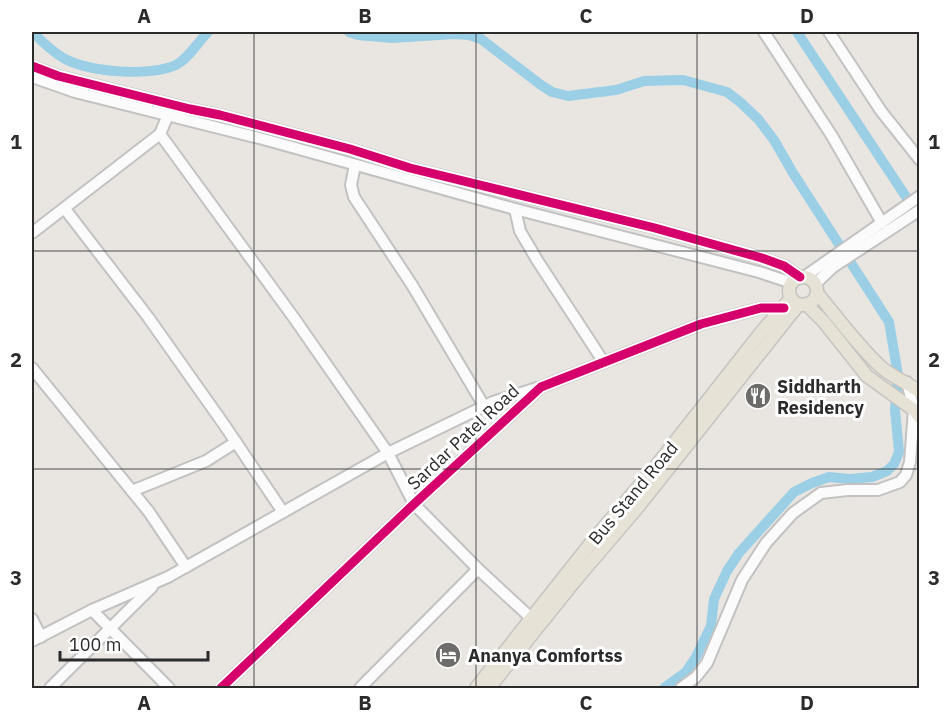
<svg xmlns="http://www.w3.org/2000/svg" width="951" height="720" font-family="'IBM Plex Sans',sans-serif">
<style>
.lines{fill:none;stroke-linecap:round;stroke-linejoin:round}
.canal{stroke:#9bcfe5;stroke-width:10}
.minor-casing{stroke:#c3c2c2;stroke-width:14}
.major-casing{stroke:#c5c4c2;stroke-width:15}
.minor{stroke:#fcfbfb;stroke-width:10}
.major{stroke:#e6e2d5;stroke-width:12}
.cycleway-casing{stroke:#fff;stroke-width:13}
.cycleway{stroke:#d6006c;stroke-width:9}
.grid{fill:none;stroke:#2b2b2b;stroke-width:1.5;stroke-opacity:0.55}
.labels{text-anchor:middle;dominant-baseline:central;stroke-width:6;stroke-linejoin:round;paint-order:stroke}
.poi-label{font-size:18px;font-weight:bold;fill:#2b2b2b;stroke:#fff;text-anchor:start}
.street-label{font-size:18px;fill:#2b2b2b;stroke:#fff}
.neatline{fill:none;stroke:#2b2b2b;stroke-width:2}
.grid-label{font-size:20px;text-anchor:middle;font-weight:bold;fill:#2b2b2b}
</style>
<rect width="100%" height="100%" fill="#e9e6e2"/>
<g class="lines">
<!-- canal -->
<g class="canal">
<path d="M 33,32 C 42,42 53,52 65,59 C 91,72 149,77 176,65 C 188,59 198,42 208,32"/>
<path d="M 349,32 L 358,35 L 392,38 L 454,34 L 469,35 L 481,39 L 541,85 L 552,92 L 568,96 L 616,90 L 644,81 L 683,80 L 727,92 L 740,102 L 758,119 L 774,140 L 793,173 L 889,322 L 898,375 L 895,410 L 899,452 L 894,464 L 887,471 L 872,477 L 849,479 L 829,477 L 812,483 L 794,492 L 739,553 L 727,571 L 714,599 L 711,626 L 696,657 L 686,672 L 664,688"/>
<path d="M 797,32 L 920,218"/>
</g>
<!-- minor casing -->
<g class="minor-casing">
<g id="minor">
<path d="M 764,32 L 832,136 L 882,223"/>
<path d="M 829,32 L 881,111 L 920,160"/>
<path d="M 32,66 L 58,76 L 190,109 L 220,115 L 350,149 L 410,168 L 655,228 L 762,258 L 784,266 L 800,277"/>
<path d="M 32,77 L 75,92 L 263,139 L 515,209 L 759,272 L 792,283"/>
<path d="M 160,134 L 294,318 L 388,453 L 414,504 L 478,569 L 531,618 L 537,621"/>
<path d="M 355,165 L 351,185 L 354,197 L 412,285 L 484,406"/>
<path d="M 65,209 L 148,317 L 225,426 L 283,512"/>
<path d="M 515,209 L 520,231 L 537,260 L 603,361"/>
<path d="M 32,233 L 160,134 L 168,115"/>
<path d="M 804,277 L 920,196"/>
<path d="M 815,284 L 833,267 L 920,210"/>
<path d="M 32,368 L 149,512 L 186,567"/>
<path d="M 132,491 L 206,461 L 236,442"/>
<path d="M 92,610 L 169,688"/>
<path d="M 32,619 L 41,637"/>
<path d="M 32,641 L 92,610 L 168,577 L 388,453 L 493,402 L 537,388"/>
<path d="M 50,688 L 152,587"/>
<path d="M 221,688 L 414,504 L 541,387 L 701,324 L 761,308 L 784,308"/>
<path d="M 360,688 L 478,569"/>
<path d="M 681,688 L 696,677 L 707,663 L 742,580 L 766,543 L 793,513 L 821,493 L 848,490 L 878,490 L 900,482 L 906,475 L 910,462 L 914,410 L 907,382"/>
</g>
</g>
<!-- major casing -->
<g class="major-casing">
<g id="major">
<circle cx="803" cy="291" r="14"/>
<path d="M 817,293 C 838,318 857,345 881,367 C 892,377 907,382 920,392"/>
<path d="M 806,304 L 824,322 L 867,376 L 914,410 L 920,417"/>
<path d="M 476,688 L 594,539 L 656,466 L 763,330 L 791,298"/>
<path d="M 489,688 L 574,582 L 638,507 L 799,304"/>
</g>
</g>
<!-- minor -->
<use href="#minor" class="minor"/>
<!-- major -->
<use href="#major" class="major"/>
<!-- cycleway casing -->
<g class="cycleway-casing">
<g id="cycleway">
<path d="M 32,66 L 58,76 L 190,109 L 220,115 L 350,149 L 410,168 L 655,228 L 762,258 L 784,266 L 800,277"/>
<path d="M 221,688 L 414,504 L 541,387 L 701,324 L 761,308 L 784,308"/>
</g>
</g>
<!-- cycleway -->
<use href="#cycleway" class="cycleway"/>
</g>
<!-- grid -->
<path class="grid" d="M 254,32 L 254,688M 476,32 L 476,688M 697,32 L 697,688M 32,251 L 920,251M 32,469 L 920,469"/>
<!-- icons -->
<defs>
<g id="restaurant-disc" transform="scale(1.35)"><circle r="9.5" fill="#6e6c6b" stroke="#fff"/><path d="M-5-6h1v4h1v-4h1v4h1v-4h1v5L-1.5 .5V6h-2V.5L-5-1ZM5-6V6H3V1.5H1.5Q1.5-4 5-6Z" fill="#fff"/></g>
<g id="hotel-disc" transform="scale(1.35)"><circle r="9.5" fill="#6e6c6b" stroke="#fff"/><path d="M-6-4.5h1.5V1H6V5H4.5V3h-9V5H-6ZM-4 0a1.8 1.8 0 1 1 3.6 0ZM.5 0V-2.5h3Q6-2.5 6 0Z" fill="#fff"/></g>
</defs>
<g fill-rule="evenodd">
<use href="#restaurant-disc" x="758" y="396"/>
<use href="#hotel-disc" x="448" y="655"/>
</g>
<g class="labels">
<!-- poi labels -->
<g class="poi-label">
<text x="777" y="386">Siddharth<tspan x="777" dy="21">Residency</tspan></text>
<text x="468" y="655">Ananya Comfortss</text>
</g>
<!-- street labels -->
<g class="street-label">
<text transform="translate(463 437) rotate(-43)">Sardar Patel Road</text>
<text transform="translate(633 493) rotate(-50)">Bus Stand Road</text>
</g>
</g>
<!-- border -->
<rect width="951" height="720" fill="none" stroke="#ffffff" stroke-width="66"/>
<!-- scale -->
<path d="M60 651v9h148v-9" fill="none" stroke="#2b2b2b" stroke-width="3"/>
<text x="69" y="651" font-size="18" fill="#2b2b2b" stroke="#ffffff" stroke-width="4.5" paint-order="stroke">100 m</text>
<rect x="33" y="33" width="885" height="654" class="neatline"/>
<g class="grid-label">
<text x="144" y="23">A</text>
<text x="365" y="23">B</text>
<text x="586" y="23">C</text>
<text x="807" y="23">D</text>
<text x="16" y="149">1</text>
<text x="934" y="149">1</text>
<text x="16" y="367">2</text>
<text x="934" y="367">2</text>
<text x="16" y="585">3</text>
<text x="934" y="585">3</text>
<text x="144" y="710">A</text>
<text x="365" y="710">B</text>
<text x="586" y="710">C</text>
<text x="807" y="710">D</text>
</g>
</svg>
